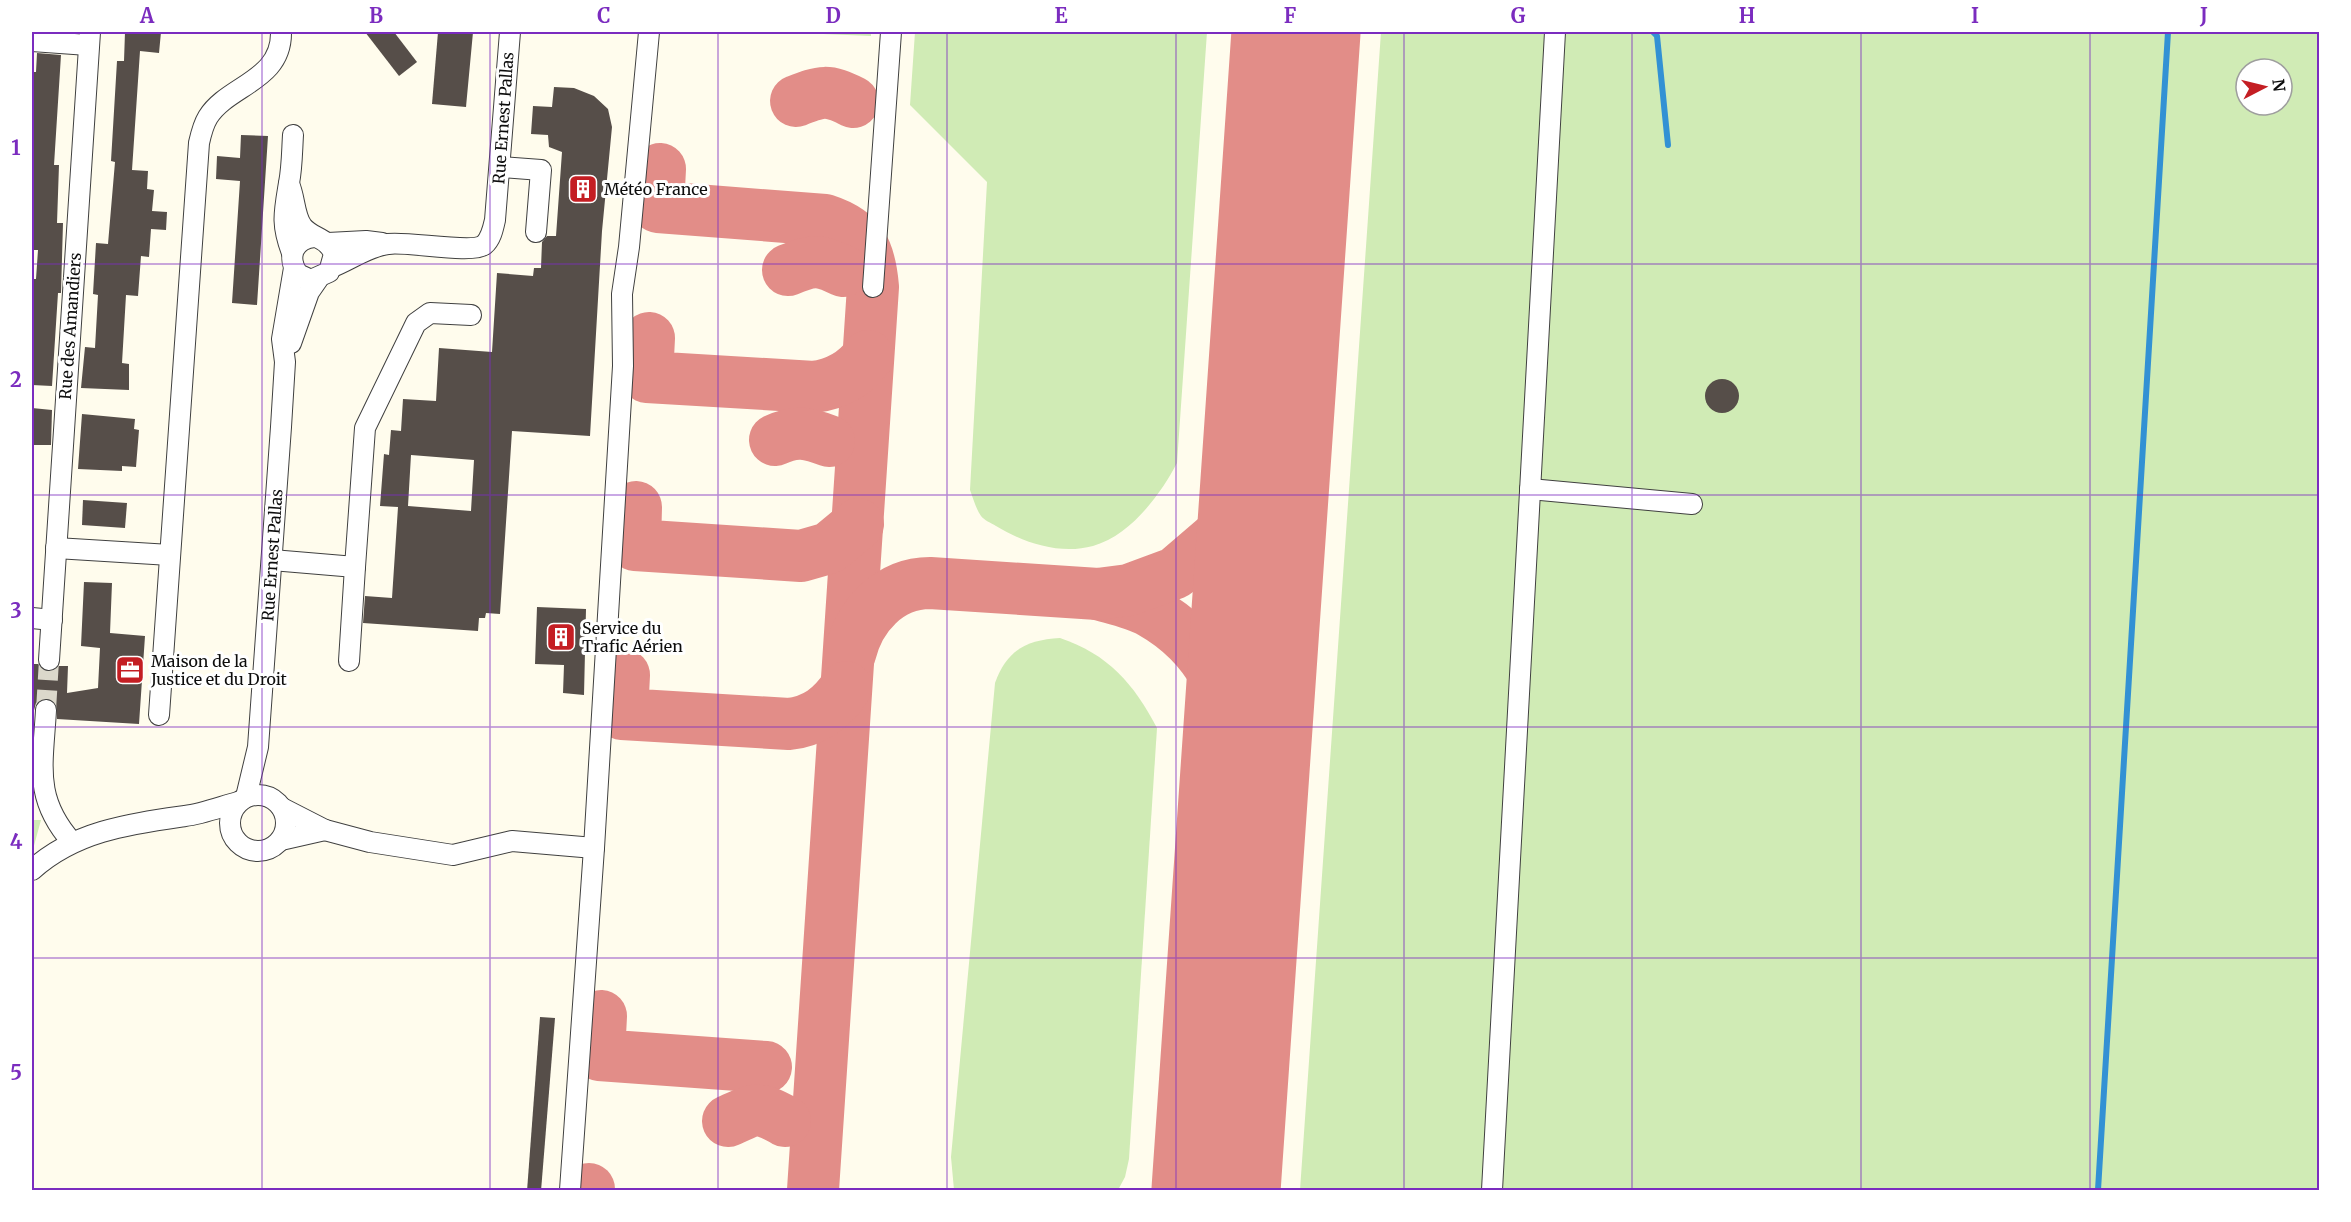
<svg xmlns="http://www.w3.org/2000/svg" width="2351" height="1222" font-family="Merriweather,serif">
<style>
.green{fill:#d0ebb5;fill-rule:evenodd}
.lines{fill:none;stroke-linecap:round;stroke-linejoin:round}
.stream{stroke:#3291d4;stroke-width:6}
.taxiway{stroke:#e28d88;stroke-width:52}
.runway{stroke:#e28d88;stroke-width:129}
.building{fill:#564e49;fill-rule:evenodd}
.minor-tunnel{stroke:#dbd8cb;stroke-width:20;stroke-dasharray:20 10;stroke-linecap:butt}
.minor-casing{stroke:#404040;stroke-width:22}
.minor{stroke:#fff;stroke-width:20}
.grid{fill:none;stroke:#7b2cbf;stroke-width:1.5;stroke-opacity:0.55}
.labels{text-anchor:middle;dominant-baseline:central;stroke-width:6;stroke-linejoin:round;paint-order:stroke}
.street-label{font-size:16px;fill:#0d0d0d;stroke:#fff}
.poi-label{font-size:16px;fill:#0d0d0d;stroke:#fff;text-anchor:start}
.neatline{fill:none;stroke:#7b2cbf;stroke-width:2}
.grid-label{font-size:20px;text-anchor:middle;font-weight:bold;fill:#7b2cbf}
</style>
<rect width="100%" height="100%" fill="#fffced"/>
<!-- green -->
<g class="green">
<path d="M 775,32 L 871,32 L 871,36 Z"/>
<path d="M 915,32 L 1207,32 L 1177,463 C 1160,495 1131,535 1093,546 C 1060,555 1024,543 996,526 C 991,523 984,520 981,516 C 976,509 973,498 970,490 L 987,182 L 910,105 Z"/>
<path d="M 1381,32 L 2319,32 L 2319,1190 L 1300,1190 ZM 2246,69 L 2282,69 L 2282,105 L 2246,105 Z"/>
<path d="M 1060,638 C 1108,654 1134,684 1157,728 L 1129,1159 L 1125,1177 L 1118,1190 L 954,1190 L 951,1157 L 995,683 C 1007,650 1026,640 1060,638 Z"/>
<path d="M 32,820 L 41,820 L 32,853 Z"/>
</g>
<g class="lines">
<!-- stream -->
<g class="stream">
<path d="M 1653,32 L 1657,36 L 1668,145"/>
<path d="M 2098,1190 L 2168,32"/>
</g>
<!-- taxiway -->
<g class="taxiway">
<path d="M 796,101 C 822,91 827,89 853,102"/>
<path d="M 660,169 L 658,207 L 825,220 C 862,232 870,251 873,287 L 813,1190"/>
<path d="M 788,270 C 813,260 819,259 843,271"/>
<path d="M 649,338 L 647,377 L 814,387 C 836,384 855,374 868,356"/>
<path d="M 775,440 C 796,430 808,433 829,441"/>
<path d="M 636,507 L 635,545 L 801,556 L 829,548 L 858,524"/>
<path d="M 1098,594 C 1115,599 1135,603 1151,612 C 1211,646 1233,699 1243,765"/>
<path d="M 850,654 C 859,616 889,583 930,583 L 1098,594 L 1129,590 L 1175,573 L 1217,537 L 1231,521 L 1256,478 L 1270,429"/>
<path d="M 624,675 L 622,714 L 789,724 C 815,721 832,708 846,687"/>
<path d="M 601,1016 L 599,1055 L 766,1067"/>
<path d="M 728,1121 C 757,1108 757,1106 785,1121"/>
<path d="M 589,1190 L 589,1189"/>
<path d="M 1205,1190 L 1217,1164"/>
</g>
<!-- runway -->
<path class="runway" d="M 1216,1190 L 1296,32"/>
</g>
<!-- building -->
<g class="building">
<path d="M 125,32 L 161,32 L 159,53 L 140,51 L 132,170 L 148,171 L 147,189 L 154,190 L 152,211 L 167,212 L 166,230 L 151,229 L 149,257 L 141,256 L 138,296 L 126,295 L 122,363 L 129,364 L 129,390 L 81,388 L 85,347 L 95,348 L 98,295 L 93,294 L 96,243 L 108,244 L 115,162 L 111,161 L 117,61 L 124,61 Z"/>
<path d="M 365,32 L 394,32 L 417,62 L 399,76 Z"/>
<path d="M 438,32 L 473,32 L 466,107 L 432,104 Z"/>
<path d="M 37,53 L 61,55 L 54,165 L 59,165 L 57,223 L 63,223 L 61,293 L 58,293 L 52,386 L 32,385 L 32,279 L 36,279 L 38,250 L 32,250 L 32,72 L 36,72 Z"/>
<path d="M 554,87 L 574,88 L 594,96 L 608,109 L 612,127 L 602,231 L 590,436 L 512,431 L 500,614 L 486,613 L 485,618 L 479,618 L 478,631 L 363,623 L 365,596 L 392,598 L 398,507 L 380,506 L 384,454 L 389,455 L 391,430 L 401,431 L 403,399 L 436,401 L 439,348 L 492,352 L 497,273 L 533,276 L 534,268 L 541,268 L 542,242 L 547,236 L 556,236 L 562,152 L 549,147 L 548,135 L 531,134 L 533,106 L 552,107 ZM 411,455 L 474,460 L 471,511 L 408,506 Z"/>
<path d="M 241,135 L 268,136 L 257,305 L 232,303 L 240,181 L 216,179 L 217,156 L 240,158 Z"/>
<circle cx="1722" cy="396" r="17"/>
<path d="M 32,408 L 52,410 L 51,445 L 32,445 Z"/>
<path d="M 82,414 L 135,419 L 134,429 L 139,430 L 136,467 L 122,466 L 122,471 L 78,469 Z"/>
<path d="M 83,500 L 127,503 L 125,528 L 82,525 Z"/>
<path d="M 84,582 L 112,583 L 110,633 L 145,636 L 139,724 L 57,719 L 56,704 L 46,698 L 36,703 L 32,718 L 32,664 L 38,664 L 49,672 L 59,666 L 68,666 L 67,693 L 98,688 L 100,648 L 81,646 Z"/>
<path d="M 537,607 L 586,609 L 584,695 L 563,693 L 564,665 L 535,664 Z"/>
<path d="M 540,1017 L 555,1018 L 541,1191 L 527,1191 Z"/>
</g>
<g class="lines">
<!-- minor-tunnel -->
<path class="minor-tunnel" d="M 46,710 L 49,660"/>
<!-- minor casing -->
<g class="minor-casing">
<g id="minor">
<path d="M 32,41 L 88,45"/>
<path d="M 500,167 L 541,170 L 536,232"/>
<path d="M 289,184 C 295,197 294,215 302,226 C 312,239 328,237 334,254 L 329,272 L 311,280 L 298,274 C 286,257 294,239 314,237"/>
<path d="M 328,243 L 366,241 L 382,243"/>
<path d="M 292,253 C 281,224 284,213 289,183 C 292,168 292,151 293,135"/>
<path d="M 332,267 C 350,260 369,246 388,244 C 408,241 471,254 484,245 C 491,239 493,229 495,220 L 510,32"/>
<path d="M 873,287 L 891,32"/>
<path d="M 291,343 L 309,292 L 318,279"/>
<path d="M 1530,489 L 1692,504"/>
<path d="M 56,548 L 170,555"/>
<path d="M 272,560 L 355,567 L 365,428 L 416,323 L 430,313 L 471,315"/>
<path d="M 32,618 L 52,620"/>
<path d="M 49,660 L 90,32"/>
<path d="M 349,661 L 355,567"/>
<path d="M 46,710 C 43,765 33,798 72,842"/>
<path d="M 159,715 L 199,143 C 201,134 203,125 208,117 C 228,85 282,81 281,32"/>
<circle cx="258" cy="823" r="28"/>
<path d="M 246,797 L 258,747 L 281,427 L 285,362 L 282,339 L 294,268"/>
<path d="M 325,830 L 370,842 L 453,855 L 512,841 L 594,848"/>
<path d="M 281,840 L 325,830 L 282,808"/>
<path d="M 32,870 C 75,831 129,824 185,816 C 202,814 220,807 238,802"/>
<path d="M 570,1190 L 594,848 L 623,366 L 622,294 L 629,247 L 649,32"/>
<path d="M 1492,1190 L 1555,32"/>
</g>
</g>
<!-- minor -->
<use href="#minor" class="minor"/>
</g>
<!-- grid -->
<path class="grid" d="M 262,32 L 262,1190M 490,32 L 490,1190M 718,32 L 718,1190M 947,32 L 947,1190M 1176,32 L 1176,1190M 1404,32 L 1404,1190M 1632,32 L 1632,1190M 1861,32 L 1861,1190M 2090,32 L 2090,1190M 32,264 L 2320,264M 32,495 L 2320,495M 32,727 L 2320,727M 32,958 L 2320,958"/>
<!-- icons -->
<defs>
<g id="building-square" transform="scale(1.5)"><rect x="-9" y="-9" width="18" height="18" rx="4" fill="#c41e23" stroke="#fff"/><path d="M-4-6H4V6H1V3H-1V6H-4ZM-2.5-4.3h1.7v1.8h-1.7ZM.8-4.3h1.7v1.8H.8ZM-2.5-1h1.7V.8h-1.7ZM.8-1h1.7V.8H.8Z" fill="#fff"/></g>
<g id="office-square" transform="scale(1.5)"><rect x="-9" y="-9" width="18" height="18" rx="4" fill="#c41e23" stroke="#fff"/><path d="M-6-3h4V-5.5h4V-3h4V5H-6ZM-1-4.5V-3h2v-1.5ZM-6 0V1H6V0Z" fill="#fff"/></g>
</defs>
<g fill-rule="evenodd">
<use href="#building-square" x="583" y="189"/>
<use href="#building-square" x="561" y="637"/>
<use href="#office-square" x="130" y="670"/>
</g>
<g class="labels">
<!-- street labels -->
<g class="street-label">
<text transform="translate(503 118) rotate(-86)">Rue Ernest Pallas</text>
<text transform="translate(70 326) rotate(-86)">Rue des Amandiers</text>
<text transform="translate(272 555) rotate(-86)">Rue Ernest Pallas</text>
</g>
<!-- poi labels -->
<g class="poi-label">
<text x="604" y="189">Météo France</text>
<text x="582" y="628">Service du<tspan x="582" dy="18">Trafic Aérien</tspan></text>
<text x="151" y="661">Maison de la<tspan x="151" dy="18">Justice et du Droit</tspan></text>
</g>
</g>
<!-- border -->
<rect width="2351" height="1222" fill="none" stroke="#ffffff" stroke-width="66"/>
<!-- north arrow -->
<g transform="translate(2264 87) rotate(83)"><circle r="28" fill="#ffffff" stroke="#9e9e9e" stroke-width="1.5"/>
<path d="M0-4.5L10 22L0 15L-10 22Z" fill="#c41e23"/>
<text y="-9" font-size="16" font-weight="bold" text-anchor="middle" fill="#0d0d0d">N</text>
</g>
<rect x="33" y="33" width="2285" height="1156" class="neatline"/>
<g class="grid-label">
<text x="147" y="23">A</text>
<text x="376" y="23">B</text>
<text x="604" y="23">C</text>
<text x="833" y="23">D</text>
<text x="1061" y="23">E</text>
<text x="1290" y="23">F</text>
<text x="1518" y="23">G</text>
<text x="1747" y="23">H</text>
<text x="1975" y="23">I</text>
<text x="2204" y="23">J</text>
<text x="16" y="155">1</text>
<text x="16" y="387">2</text>
<text x="16" y="618">3</text>
<text x="16" y="849">4</text>
<text x="16" y="1080">5</text>
</g>
</svg>
